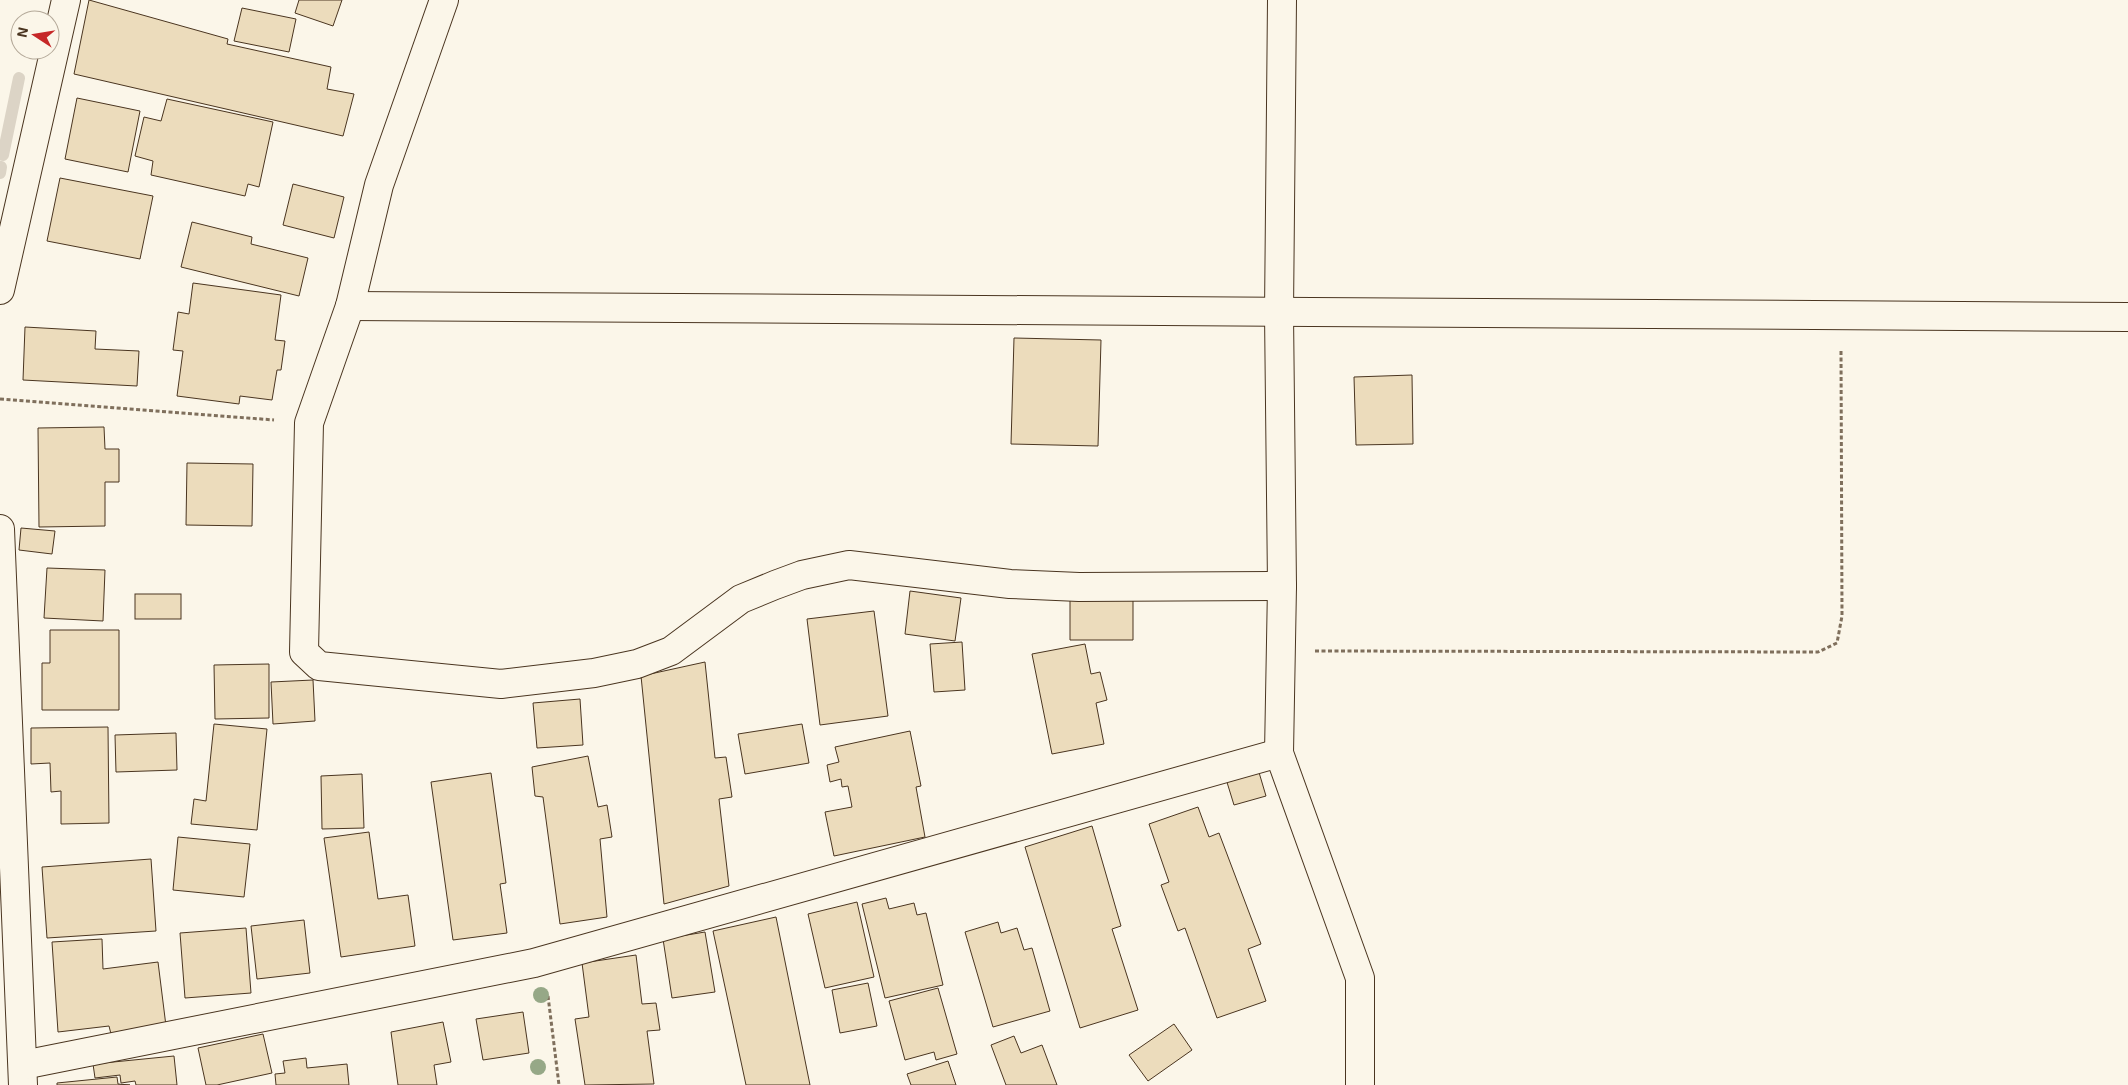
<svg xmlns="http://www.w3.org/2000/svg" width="2128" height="1085" font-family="'Exo 2',sans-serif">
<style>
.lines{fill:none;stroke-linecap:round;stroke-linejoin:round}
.stream{stroke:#dcd4c6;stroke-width:12}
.building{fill:#ecdcbc;stroke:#4a3520}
.street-casing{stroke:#4a3520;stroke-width:30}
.path{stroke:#7f6f5c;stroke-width:3;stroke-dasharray:4 2.5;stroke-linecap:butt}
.street{stroke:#fbf6e9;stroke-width:28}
.tree{fill:#96a887}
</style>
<rect width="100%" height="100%" fill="#fbf6e9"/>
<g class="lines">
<!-- stream -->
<g class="stream">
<path d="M 3,155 L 19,78"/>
<path d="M 0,173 L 1,167"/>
</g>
</g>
<!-- building -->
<g class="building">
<path d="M 89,0 L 228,39 L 227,44 L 331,67 L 327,89 L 354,94 L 343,136 L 74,74 Z"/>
<path d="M 299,0 L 342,0 L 333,26 L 295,13 Z"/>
<path d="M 242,8 L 296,19 L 289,52 L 234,41 Z"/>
<path d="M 77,98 L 140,111 L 128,172 L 65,159 Z"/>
<path d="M 167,99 L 273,122 L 259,187 L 248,184 L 245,196 L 151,175 L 153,161 L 135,156 L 144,117 L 161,121 Z"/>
<path d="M 60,178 L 153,196 L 140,259 L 47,241 Z"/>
<path d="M 293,184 L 344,197 L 334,238 L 283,225 Z"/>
<path d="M 192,222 L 252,237 L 251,244 L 308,258 L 299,296 L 181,267 Z"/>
<path d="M 193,283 L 281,295 L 275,340 L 285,341 L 281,370 L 277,370 L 272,400 L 240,396 L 239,404 L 177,396 L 183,351 L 173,350 L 178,312 L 189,314 Z"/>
<path d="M 25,327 L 96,331 L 95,349 L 139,351 L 137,386 L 23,380 Z"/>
<path d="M 1014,338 L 1101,340 L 1098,446 L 1011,444 Z"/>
<path d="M 1412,375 L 1413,444 L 1356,445 L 1354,377 Z"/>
<path d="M 104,427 L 105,449 L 119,449 L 119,482 L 105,482 L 105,526 L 39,527 L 38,428 Z"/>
<path d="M 187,463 L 253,464 L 252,526 L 186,525 Z"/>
<path d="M 21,528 L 55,531 L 52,554 L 19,550 Z"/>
<path d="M 47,568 L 105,570 L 103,621 L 44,618 Z"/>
<path d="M 910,591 L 961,598 L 955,641 L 905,634 Z"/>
<rect x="135" y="594" width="46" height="25"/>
<path d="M 1133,598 L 1133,640 L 1070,640 L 1070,599 Z"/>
<path d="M 874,611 L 888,716 L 820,725 L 807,619 Z"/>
<path d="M 50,630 L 119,630 L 119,710 L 42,710 L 42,663 L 50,663 Z"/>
<path d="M 962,642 L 965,690 L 934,692 L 930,644 Z"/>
<path d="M 1085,644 L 1091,674 L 1100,672 L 1107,700 L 1096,703 L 1104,744 L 1052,754 L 1032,654 Z"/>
<path d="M 705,662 L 715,758 L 726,757 L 732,797 L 719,799 L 729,886 L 664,904 L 641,676 Z"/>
<path d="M 269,664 L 269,718 L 215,719 L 214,665 Z"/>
<path d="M 313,680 L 315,721 L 273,724 L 271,682 Z"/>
<path d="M 580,699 L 583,745 L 537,748 L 533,703 Z"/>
<path d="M 214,724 L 267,729 L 257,830 L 191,824 L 194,799 L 206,801 Z"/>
<path d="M 802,724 L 809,763 L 745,774 L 738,734 Z"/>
<path d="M 108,727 L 109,823 L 61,824 L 61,791 L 51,792 L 50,763 L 31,764 L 31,728 Z"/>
<path d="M 910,731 L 921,786 L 916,787 L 925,837 L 834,856 L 825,812 L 852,807 L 848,786 L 842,787 L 841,779 L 830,782 L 827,765 L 839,762 L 835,747 Z"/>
<path d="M 176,733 L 177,770 L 116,772 L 115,735 Z"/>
<path d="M 588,756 L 598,807 L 607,805 L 612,837 L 600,839 L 607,917 L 560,924 L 543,797 L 535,796 L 532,767 Z"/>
<path d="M 1258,769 L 1266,796 L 1234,805 L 1226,779 Z"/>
<path d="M 491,773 L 506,883 L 500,884 L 507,933 L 453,940 L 431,782 Z"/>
<path d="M 362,774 L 364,828 L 322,829 L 321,776 Z"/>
<path d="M 1198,807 L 1209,837 L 1219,833 L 1261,944 L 1248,949 L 1266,1001 L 1217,1018 L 1185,928 L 1178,931 L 1161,885 L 1169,882 L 1149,824 Z"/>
<path d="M 1092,826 L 1121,926 L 1112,929 L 1138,1010 L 1080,1028 L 1025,847 Z"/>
<path d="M 369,832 L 378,899 L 408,895 L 415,946 L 341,957 L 324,838 Z"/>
<path d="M 178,837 L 250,844 L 244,897 L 173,890 Z"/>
<path d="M 151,859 L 156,931 L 47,938 L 42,867 Z"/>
<path d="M 886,898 L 889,909 L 914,903 L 917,915 L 926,913 L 943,985 L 885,998 L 862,904 Z"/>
<path d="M 857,902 L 874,977 L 825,988 L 808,914 Z"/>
<path d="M 776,917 L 810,1085 L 746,1085 L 713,931 Z"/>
<path d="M 304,920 L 310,973 L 257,979 L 251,926 Z"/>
<path d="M 998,922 L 1001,933 L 1017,928 L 1024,950 L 1032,948 L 1050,1011 L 993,1027 L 965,932 Z"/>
<path d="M 246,928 L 251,993 L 185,998 L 180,933 Z"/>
<path d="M 705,932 L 715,992 L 672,998 L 663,939 Z"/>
<path d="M 102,939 L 103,969 L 158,962 L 166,1026 L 111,1034 L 109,1026 L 58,1032 L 52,942 Z"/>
<path d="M 636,955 L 642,1004 L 656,1003 L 660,1030 L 647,1031 L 654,1084 L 585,1085 L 575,1019 L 589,1017 L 582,963 Z"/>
<path d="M 868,983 L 877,1026 L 840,1033 L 832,990 Z"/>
<path d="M 938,988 L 957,1054 L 936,1060 L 934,1052 L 905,1060 L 889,1001 Z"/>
<path d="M 523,1012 L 529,1053 L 483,1060 L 476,1019 Z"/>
<path d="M 443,1022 L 451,1062 L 434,1065 L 437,1085 L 398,1085 L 391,1032 Z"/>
<path d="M 1174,1024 L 1192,1050 L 1148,1081 L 1129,1055 Z"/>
<path d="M 263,1034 L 272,1073 L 217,1085 L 206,1085 L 198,1048 Z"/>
<path d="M 1014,1036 L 1021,1053 L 1042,1045 L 1057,1085 L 1006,1085 L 991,1045 Z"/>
<path d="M 174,1056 L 177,1085 L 136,1085 L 135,1081 L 121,1083 L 120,1075 L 95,1078 L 93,1064 Z"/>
<path d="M 306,1058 L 307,1068 L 347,1064 L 349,1085 L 276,1085 L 275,1074 L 285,1073 L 283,1061 Z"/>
<path d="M 948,1061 L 956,1085 L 911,1085 L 907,1074 Z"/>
<path d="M 117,1077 L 118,1084 L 130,1085 L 57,1085 L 57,1083 Z"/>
</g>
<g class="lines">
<!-- street casing -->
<g class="street-casing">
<g id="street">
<path d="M 444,0 L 379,185 L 350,306 L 309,423 L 304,652 L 319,666 L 501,684 L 594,673 L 637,664 L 671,651 L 741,599 L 775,585 L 802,575 L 849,565 L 1010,584 L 1079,587 L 1282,586"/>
<path d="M 1282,0 L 1279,313 L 1282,586 L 1279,753 L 1360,978 L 1360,1085"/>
<path d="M 0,290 L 66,0"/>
<path d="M 350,306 L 2128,317"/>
<path d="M 0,529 L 23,1085"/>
<path d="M 23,1065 L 534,963 L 1279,753"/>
</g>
</g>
<!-- path -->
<g class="path">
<path d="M 0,399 L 274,420"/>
<path d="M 1315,651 L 1818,652 L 1837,643 L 1842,616 L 1841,351"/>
<path d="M 548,996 L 559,1085"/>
</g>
<!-- street -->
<use href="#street" class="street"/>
</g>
<!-- trees -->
<g class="tree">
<circle cx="541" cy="995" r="8"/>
<circle cx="538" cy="1067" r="8"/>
</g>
<!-- north arrow -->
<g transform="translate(35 35) rotate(282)"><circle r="24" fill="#fbf6e9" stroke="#b4a999"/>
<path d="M0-4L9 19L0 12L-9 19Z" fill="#c62828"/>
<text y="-8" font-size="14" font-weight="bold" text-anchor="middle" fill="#4a3520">N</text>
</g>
</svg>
